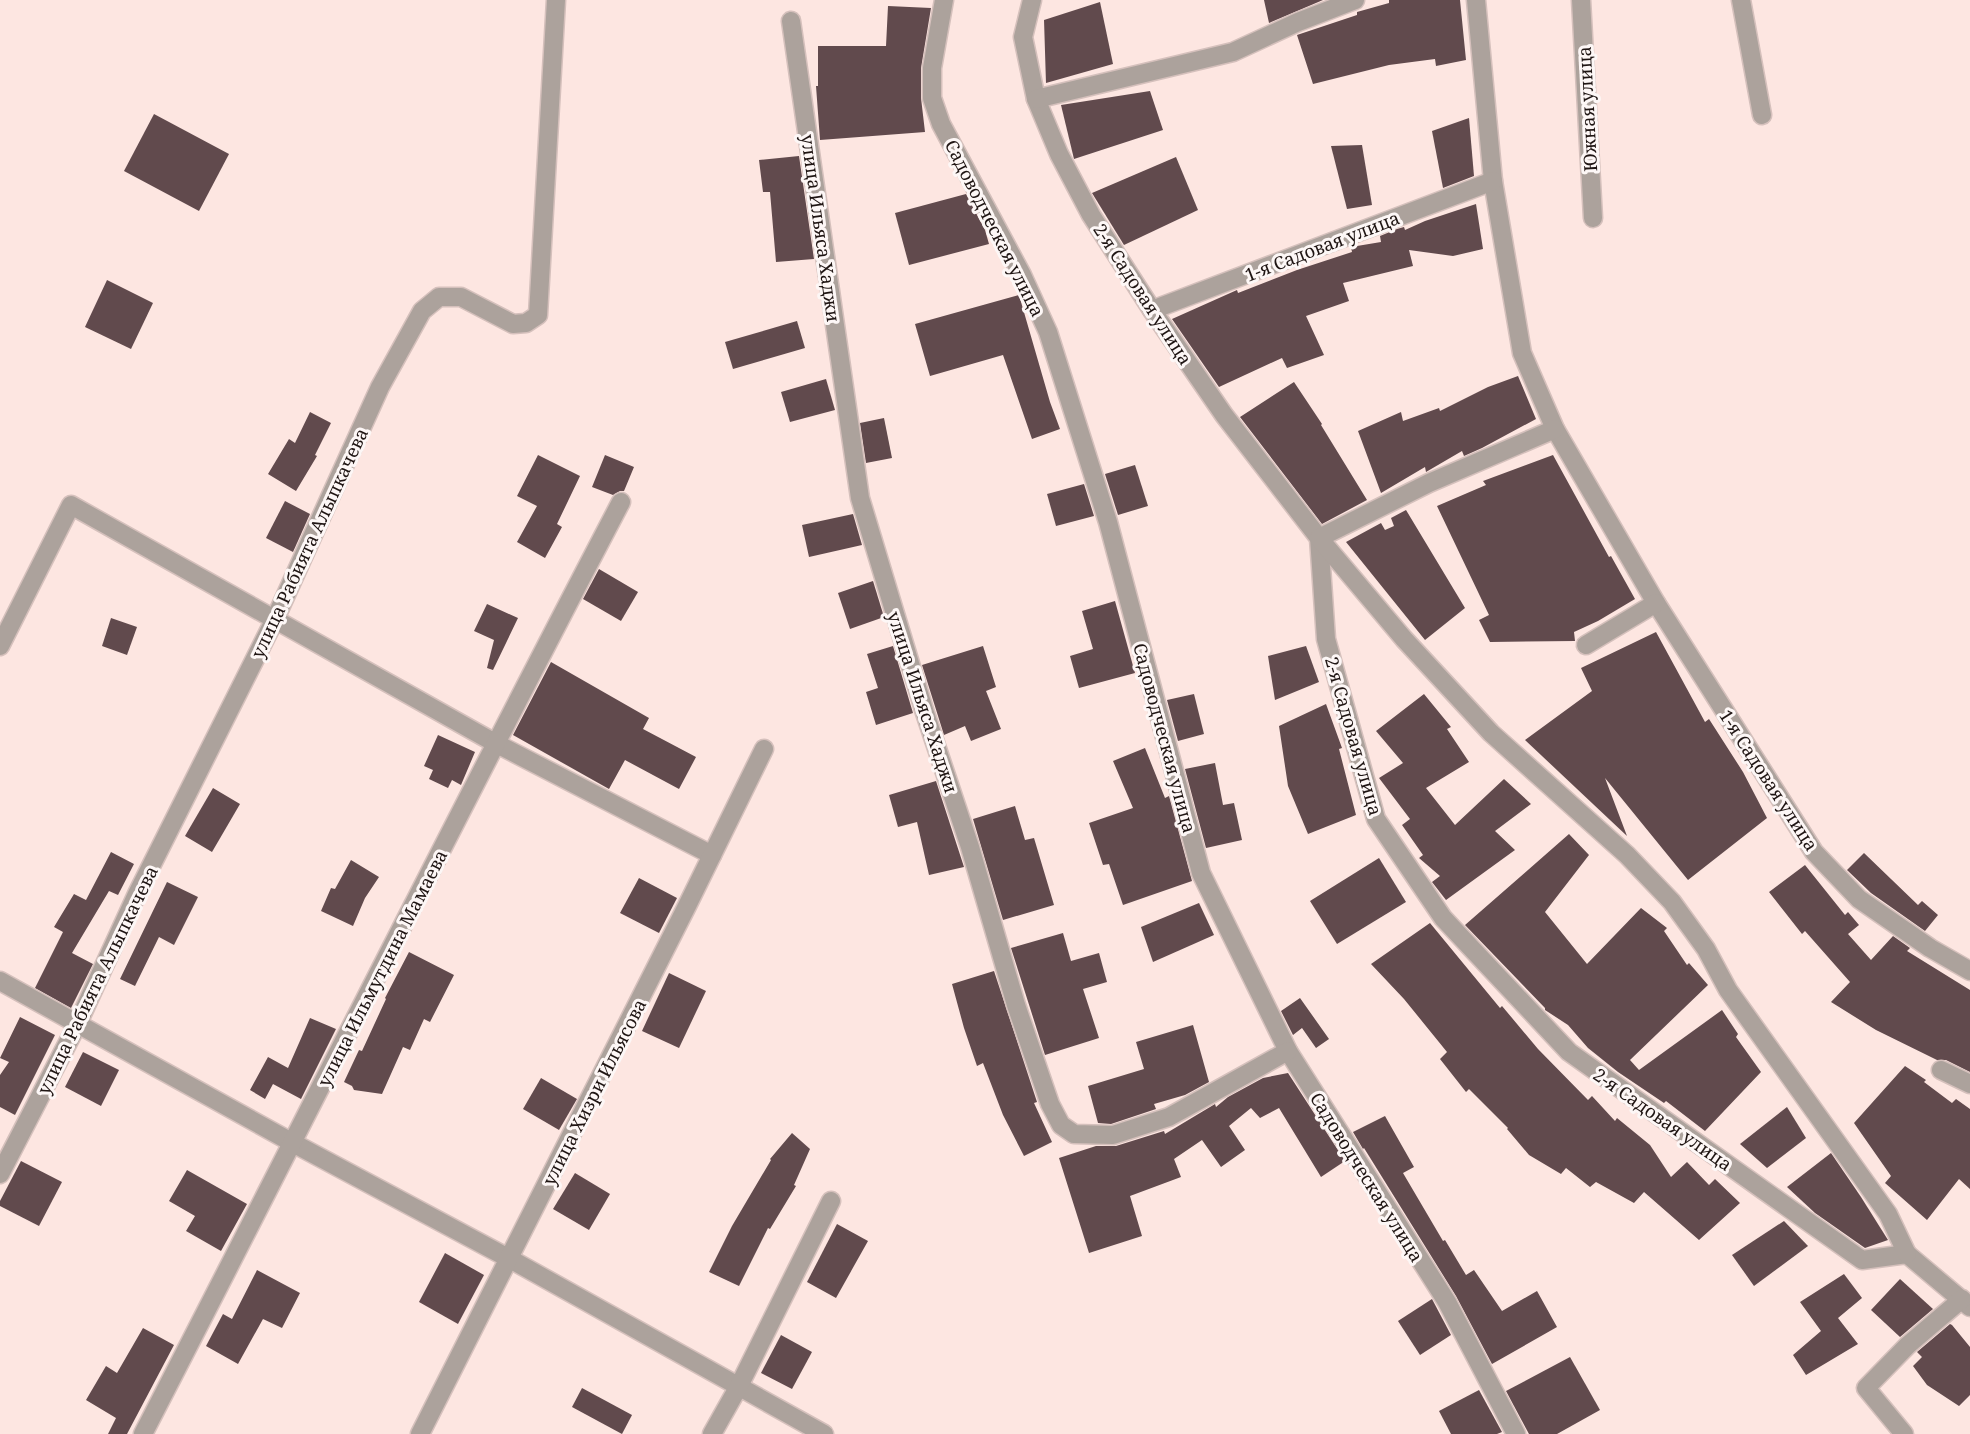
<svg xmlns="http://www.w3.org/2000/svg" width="1970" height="1434" font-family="'Noto Serif',serif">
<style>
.building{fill:#614a4d}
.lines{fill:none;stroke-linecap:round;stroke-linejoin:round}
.minor-casing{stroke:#d5c0bc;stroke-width:21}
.minor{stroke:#aca29c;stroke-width:18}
.labels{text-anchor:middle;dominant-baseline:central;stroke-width:6;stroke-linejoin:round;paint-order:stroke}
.street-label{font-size:18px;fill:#1f1513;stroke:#fdf7f6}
</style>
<rect width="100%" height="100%" fill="#fde6e1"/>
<!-- building -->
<g class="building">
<path d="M 1264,0 L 1323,0 L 1269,23 Z"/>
<path d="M 1389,0 L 1460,0 L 1466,60 L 1436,66 L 1435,59 L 1389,65 L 1313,84 L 1297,35 L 1357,15 L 1357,12 L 1389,3 Z"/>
<path d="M 1100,2 L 1113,64 L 1046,83 L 1044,20 Z"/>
<path d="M 888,6 L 931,8 L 921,68 L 921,98 L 925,132 L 820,140 L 816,86 L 818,86 L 818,46 L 886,46 Z"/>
<path d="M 1150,91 L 1163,130 L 1074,159 L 1061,105 Z"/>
<path d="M 154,114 L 229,154 L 199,211 L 124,171 Z"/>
<path d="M 1469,118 L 1474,176 L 1443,188 L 1432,131 Z"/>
<path d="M 1362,145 L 1372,205 L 1347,209 L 1331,146 Z"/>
<path d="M 799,156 L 814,259 L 776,262 L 770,192 L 763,192 L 759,160 Z"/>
<path d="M 1176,157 L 1198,210 L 1124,245 L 1092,193 Z"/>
<path d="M 966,194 L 985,230 L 989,244 L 909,265 L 895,213 Z"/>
<path d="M 1476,204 L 1483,249 L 1453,256 L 1409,250 L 1413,266 L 1343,283 L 1349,301 L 1306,316 L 1324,355 L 1287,368 L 1282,358 L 1219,387 L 1172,319 L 1237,290 L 1238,293 L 1297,270 L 1352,252 L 1351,247 L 1381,242 L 1380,236 L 1397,229 L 1404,227 L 1405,230 L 1425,221 Z"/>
<path d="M 107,280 L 153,303 L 131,349 L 85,327 Z"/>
<path d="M 1019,295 L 1050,402 L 1060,429 L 1032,439 L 1003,355 L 930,376 L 915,324 Z"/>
<path d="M 797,321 L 805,348 L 733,369 L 725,342 Z"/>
<path d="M 1518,376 L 1536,419 L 1482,448 L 1464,456 L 1462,451 L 1426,472 L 1425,467 L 1381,493 L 1358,431 L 1401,412 L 1403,421 L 1439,408 L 1440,411 L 1488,387 Z"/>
<path d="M 826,379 L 835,410 L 790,422 L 781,392 Z"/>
<path d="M 1294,382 L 1322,424 L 1321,425 L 1367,500 L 1322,524 L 1240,417 Z"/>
<path d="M 310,412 L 331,423 L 315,455 L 317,456 L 296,491 L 268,474 L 289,439 L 295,443 Z"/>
<path d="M 884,418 L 892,458 L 866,463 L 860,423 Z"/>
<path d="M 538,455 L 580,476 L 557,524 L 562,527 L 545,558 L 517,542 L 537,506 L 517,496 Z"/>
<path d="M 605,455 L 634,467 L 624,491 L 620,491 L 613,495 L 592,487 Z"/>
<path d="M 1553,455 L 1609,557 L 1611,556 L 1635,599 L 1598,621 L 1574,632 L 1575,641 L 1490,642 L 1479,620 L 1489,615 L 1437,506 L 1486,485 L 1483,481 Z"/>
<path d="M 1135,465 L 1148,506 L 1118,515 L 1105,474 Z"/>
<path d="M 1084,484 L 1094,516 L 1056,526 L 1047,494 Z"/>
<path d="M 285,501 L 310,514 L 293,552 L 266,538 Z"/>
<path d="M 1406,510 L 1465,608 L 1425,640 L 1346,542 L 1381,523 L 1385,530 L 1394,526 L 1391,518 Z"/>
<path d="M 853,514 L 862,545 L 809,557 L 802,525 Z"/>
<path d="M 599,569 L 638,592 L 621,621 L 583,599 Z"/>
<path d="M 873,581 L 884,617 L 850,629 L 838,593 Z"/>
<path d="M 1115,601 L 1135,673 L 1079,688 L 1070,656 L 1093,649 L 1082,611 Z"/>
<path d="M 487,604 L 518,618 L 493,670 L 487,668 L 494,640 L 474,631 Z"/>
<path d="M 111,618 L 137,627 L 127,655 L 102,646 Z"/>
<path d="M 1656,632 L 1705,722 L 1709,719 L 1743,772 L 1767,818 L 1688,880 L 1605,778 L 1627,836 L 1525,740 L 1592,691 L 1581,668 Z"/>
<path d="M 893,646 L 913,713 L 876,725 L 866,692 L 878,688 L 867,654 Z"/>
<path d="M 983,646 L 996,687 L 986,691 L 1001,729 L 971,741 L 965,726 L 944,735 L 922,665 Z"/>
<path d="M 1306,646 L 1319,682 L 1275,700 L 1268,656 Z"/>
<path d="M 551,662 L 649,718 L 643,729 L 696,757 L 679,789 L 625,760 L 609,789 L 513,735 Z"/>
<path d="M 1194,694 L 1204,734 L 1178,741 L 1167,700 Z"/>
<path d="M 1424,694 L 1451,727 L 1447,729 L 1469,762 L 1426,788 L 1455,825 L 1504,779 L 1531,804 L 1495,831 L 1515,850 L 1446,900 L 1432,882 L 1440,876 L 1419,858 L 1423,855 L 1402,825 L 1410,819 L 1379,778 L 1403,763 L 1376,731 Z"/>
<path d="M 1326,704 L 1342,748 L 1339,749 L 1356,815 L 1308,834 L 1288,786 L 1279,726 Z"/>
<path d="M 438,735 L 475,752 L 461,785 L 452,780 L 448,788 L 429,779 L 433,770 L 424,766 Z"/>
<path d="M 1145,748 L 1165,798 L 1169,796 L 1192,881 L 1123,905 L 1109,864 L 1103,865 L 1089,823 L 1133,808 L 1113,761 Z"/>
<path d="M 1215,763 L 1223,805 L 1234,803 L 1242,840 L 1206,848 L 1185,769 Z"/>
<path d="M 936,781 L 964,867 L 929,875 L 917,822 L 898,827 L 889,795 Z"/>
<path d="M 213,788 L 240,804 L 212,852 L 185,836 Z"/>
<path d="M 1015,806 L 1025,840 L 1034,838 L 1054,905 L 1003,920 L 973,819 Z"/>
<path d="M 1569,834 L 1589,855 L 1545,912 L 1587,964 L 1641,908 L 1667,928 L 1664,931 L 1687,965 L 1689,963 L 1708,985 L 1630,1060 L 1639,1070 L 1722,1010 L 1738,1034 L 1736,1037 L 1761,1072 L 1705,1131 L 1666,1101 L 1664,1103 L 1618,1072 L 1588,1048 L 1568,1025 L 1545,1010 L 1545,1008 L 1465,925 Z"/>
<path d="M 111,852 L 134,864 L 118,895 L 109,891 L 72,953 L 93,964 L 71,1008 L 35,988 L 63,932 L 54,927 L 74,894 L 86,900 Z"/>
<path d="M 1864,853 L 1918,905 L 1922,901 L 1938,915 L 1925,931 L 1871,893 L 1847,870 Z"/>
<path d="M 1379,858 L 1406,902 L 1337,944 L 1310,901 Z"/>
<path d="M 351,860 L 379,877 L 365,898 L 353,926 L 321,911 L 331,888 L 335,889 Z"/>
<path d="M 1805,865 L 1845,915 L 1848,912 L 1859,925 L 1848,934 L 1871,960 L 1893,936 L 1910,948 L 1907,951 L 1970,990 L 1970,1072 L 1946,1060 L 1937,1060 L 1876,1030 L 1831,1002 L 1850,982 L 1805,931 L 1802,934 L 1769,892 Z"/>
<path d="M 639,878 L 677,898 L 659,933 L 620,913 Z"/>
<path d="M 167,882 L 198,897 L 174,945 L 159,937 L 135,986 L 120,979 Z"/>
<path d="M 1199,903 L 1214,935 L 1153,962 L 1141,927 Z"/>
<path d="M 1430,923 L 1500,1008 L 1502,1006 L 1538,1049 L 1588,1100 L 1592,1096 L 1615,1121 L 1617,1118 L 1650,1145 L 1671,1177 L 1687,1162 L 1709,1185 L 1715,1179 L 1740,1203 L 1699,1240 L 1644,1192 L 1634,1203 L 1596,1182 L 1590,1187 L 1566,1168 L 1561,1174 L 1529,1155 L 1507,1129 L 1508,1128 L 1469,1089 L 1466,1092 L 1440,1059 L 1447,1052 L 1404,999 L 1371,964 Z"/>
<path d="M 1063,933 L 1071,961 L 1099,953 L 1107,982 L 1083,989 L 1099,1038 L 1045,1055 L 1011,948 Z"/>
<path d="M 409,952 L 454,975 L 430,1022 L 424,1019 L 410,1050 L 403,1047 L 382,1094 L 354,1090 L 352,1086 L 344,1082 L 359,1050 L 362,1051 L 386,999 L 385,998 Z"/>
<path d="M 994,971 L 1037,1102 L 1034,1103 L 1052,1142 L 1024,1156 L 1003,1115 L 983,1063 L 977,1066 L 964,1028 L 952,984 Z"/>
<path d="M 669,973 L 706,991 L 679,1048 L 642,1031 Z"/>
<path d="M 1300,998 L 1329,1039 L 1316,1048 L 1302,1028 L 1293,1035 L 1281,1011 Z"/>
<path d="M 20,1017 L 55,1035 L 15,1115 L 0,1107 L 0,1075 L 9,1062 L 0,1058 Z"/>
<path d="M 310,1018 L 336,1029 L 301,1099 L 273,1084 L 265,1099 L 250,1090 L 268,1057 L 288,1068 Z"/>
<path d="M 1193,1025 L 1209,1082 L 1185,1095 L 1154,1104 L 1156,1109 L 1111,1124 L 1098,1123 L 1088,1086 L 1144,1069 L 1136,1042 Z"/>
<path d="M 83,1052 L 119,1070 L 101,1106 L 65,1087 Z"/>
<path d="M 1905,1066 L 1926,1080 L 1924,1082 L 1952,1103 L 1956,1099 L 1970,1109 L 1970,1189 L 1959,1179 L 1927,1220 L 1885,1183 L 1891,1176 L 1854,1123 Z"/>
<path d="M 1288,1073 L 1345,1161 L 1321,1177 L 1279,1108 L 1260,1118 L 1251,1108 L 1229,1126 L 1245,1150 L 1221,1167 L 1202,1140 L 1174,1159 L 1181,1177 L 1130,1196 L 1142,1236 L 1089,1253 L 1059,1158 L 1096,1146 L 1116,1146 L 1164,1131 L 1165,1134 L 1215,1104 L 1216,1107 L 1228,1097 L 1263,1078 Z"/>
<path d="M 541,1078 L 577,1099 L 559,1130 L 523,1109 Z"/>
<path d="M 1787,1107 L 1806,1138 L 1767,1168 L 1740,1144 Z"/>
<path d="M 1385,1116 L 1414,1167 L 1403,1173 L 1443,1241 L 1445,1240 L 1466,1275 L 1474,1270 L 1502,1311 L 1537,1291 L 1557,1327 L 1492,1364 L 1456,1296 L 1364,1148 L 1363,1149 L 1353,1132 Z"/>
<path d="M 792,1133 L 810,1149 L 794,1185 L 796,1186 L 770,1229 L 768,1228 L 739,1286 L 709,1272 L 732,1226 L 771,1160 L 770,1159 Z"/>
<path d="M 1831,1153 L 1861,1197 L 1888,1240 L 1865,1248 L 1815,1213 L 1787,1187 Z"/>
<path d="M 21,1161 L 62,1182 L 39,1226 L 0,1206 L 0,1201 Z"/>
<path d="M 187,1170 L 247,1204 L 221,1251 L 186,1231 L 195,1216 L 169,1201 Z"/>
<path d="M 575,1173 L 610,1194 L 589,1230 L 553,1209 Z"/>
<path d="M 1784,1221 L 1808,1246 L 1754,1286 L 1732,1255 Z"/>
<path d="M 837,1224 L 868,1241 L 836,1298 L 807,1282 Z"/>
<path d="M 445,1253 L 484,1275 L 458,1324 L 419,1302 Z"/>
<path d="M 257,1270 L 300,1293 L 282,1328 L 263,1319 L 238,1364 L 206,1346 L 223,1314 L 232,1319 Z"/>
<path d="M 1844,1274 L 1862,1298 L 1838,1318 L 1858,1344 L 1806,1375 L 1793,1355 L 1821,1331 L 1800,1302 Z"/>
<path d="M 1900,1279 L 1933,1309 L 1900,1337 L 1871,1310 Z"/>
<path d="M 1432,1299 L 1451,1335 L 1420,1355 L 1398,1321 Z"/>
<path d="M 1950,1324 L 1952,1325 L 1970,1347 L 1970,1395 L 1959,1406 L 1927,1385 L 1913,1366 L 1922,1357 L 1917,1352 Z"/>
<path d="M 143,1328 L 174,1345 L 127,1434 L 108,1434 L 116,1418 L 86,1400 L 106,1366 L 117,1373 Z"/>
<path d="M 781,1335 L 812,1352 L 792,1389 L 761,1373 Z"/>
<path d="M 1570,1357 L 1600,1410 L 1557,1434 L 1529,1434 L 1506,1391 Z"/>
<path d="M 582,1388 L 632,1415 L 622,1434 L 572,1407 Z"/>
<path d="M 1479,1390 L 1502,1432 L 1497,1434 L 1451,1434 L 1439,1411 Z"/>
</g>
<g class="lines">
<!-- minor casing -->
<g class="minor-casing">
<g id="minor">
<path d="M 944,0 L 932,68 L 932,98 L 941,124 L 1022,275 L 1048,332 L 1108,522 L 1201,873 L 1288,1051 L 1447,1302 L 1516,1434"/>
<path d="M 1032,0 L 1023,37 L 1036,99 L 1059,154 L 1091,215 L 1152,310 L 1224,415 L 1319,538 L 1326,639 L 1376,819 L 1443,918 L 1569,1052 L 1862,1260 L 1907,1254 L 1970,1307"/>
<path d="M 1476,0 L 1493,181 L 1522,353 L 1555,429 L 1656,603 L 1814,852 L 1859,899 L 1930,948 L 1970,971"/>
<path d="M 1581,0 L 1593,218"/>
<path d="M 1741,0 L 1762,115"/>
<path d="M 791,21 L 860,498 L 925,713 L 970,847 L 1016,1005 L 1050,1104 L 1061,1125 L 1074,1134 L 1113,1135 L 1169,1117 L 1288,1051"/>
<path d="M 1036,99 L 1233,52 L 1298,22 L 1355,0"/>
<path d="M 1152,310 L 1493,181"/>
<path d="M 1555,429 L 1429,483 L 1319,538 L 1404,639 L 1491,733 L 1627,855 L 1672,902 L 1706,949 L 1728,990 L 1888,1214 L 1907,1254"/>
<path d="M 1586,645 L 1656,603"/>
<path d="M 0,646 L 71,505 L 495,743 L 712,855"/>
<path d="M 0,981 L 293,1143 L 510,1259 L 824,1434"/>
<path d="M 1941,1070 L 1970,1084"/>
<path d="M 0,1174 L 78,1023 L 137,894 L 275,619 L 380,387 L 422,311 L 439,297 L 461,297 L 513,324 L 526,323 L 538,315 L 556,0"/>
<path d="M 143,1434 C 303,1124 459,811 621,502"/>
<path d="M 420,1434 L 687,906 L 764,749"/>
<path d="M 712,1434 L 739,1386 L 831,1201"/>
<path d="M 1904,1434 L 1866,1388 L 1908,1345 L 1962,1299"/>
</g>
</g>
<!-- minor -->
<use href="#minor" class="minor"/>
</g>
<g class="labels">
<!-- street labels -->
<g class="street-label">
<text transform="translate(1587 109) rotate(-93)">Южная улица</text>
<text transform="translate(821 228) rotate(82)">улица Ильяса Хаджи</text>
<text transform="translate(995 228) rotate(63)">Садоводческая улица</text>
<text transform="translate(1322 246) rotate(-21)">1-я Садовая улица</text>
<text transform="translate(1143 294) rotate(57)">2-я Садовая улица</text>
<text transform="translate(309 543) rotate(-65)">улица Рабията Алыпкачева</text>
<text transform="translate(923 702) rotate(72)">улица Ильяса Хаджи</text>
<text transform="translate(1354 736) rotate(74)">2-я Садовая улица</text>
<text transform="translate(1165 738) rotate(75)">Садоводческая улица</text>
<text transform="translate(1769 780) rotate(57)">1-я Садовая улица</text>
<text transform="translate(382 968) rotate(-63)">улица Ильмутдина Мамаева</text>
<text transform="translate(97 980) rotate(-64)">улица Рабията Алыпкачева</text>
<text transform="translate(594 1092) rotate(-63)">улица Хизри Ильясова</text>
<text transform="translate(1663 1119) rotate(35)">2-я Садовая улица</text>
<text transform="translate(1367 1177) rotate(58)">Садоводческая улица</text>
</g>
</g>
</svg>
